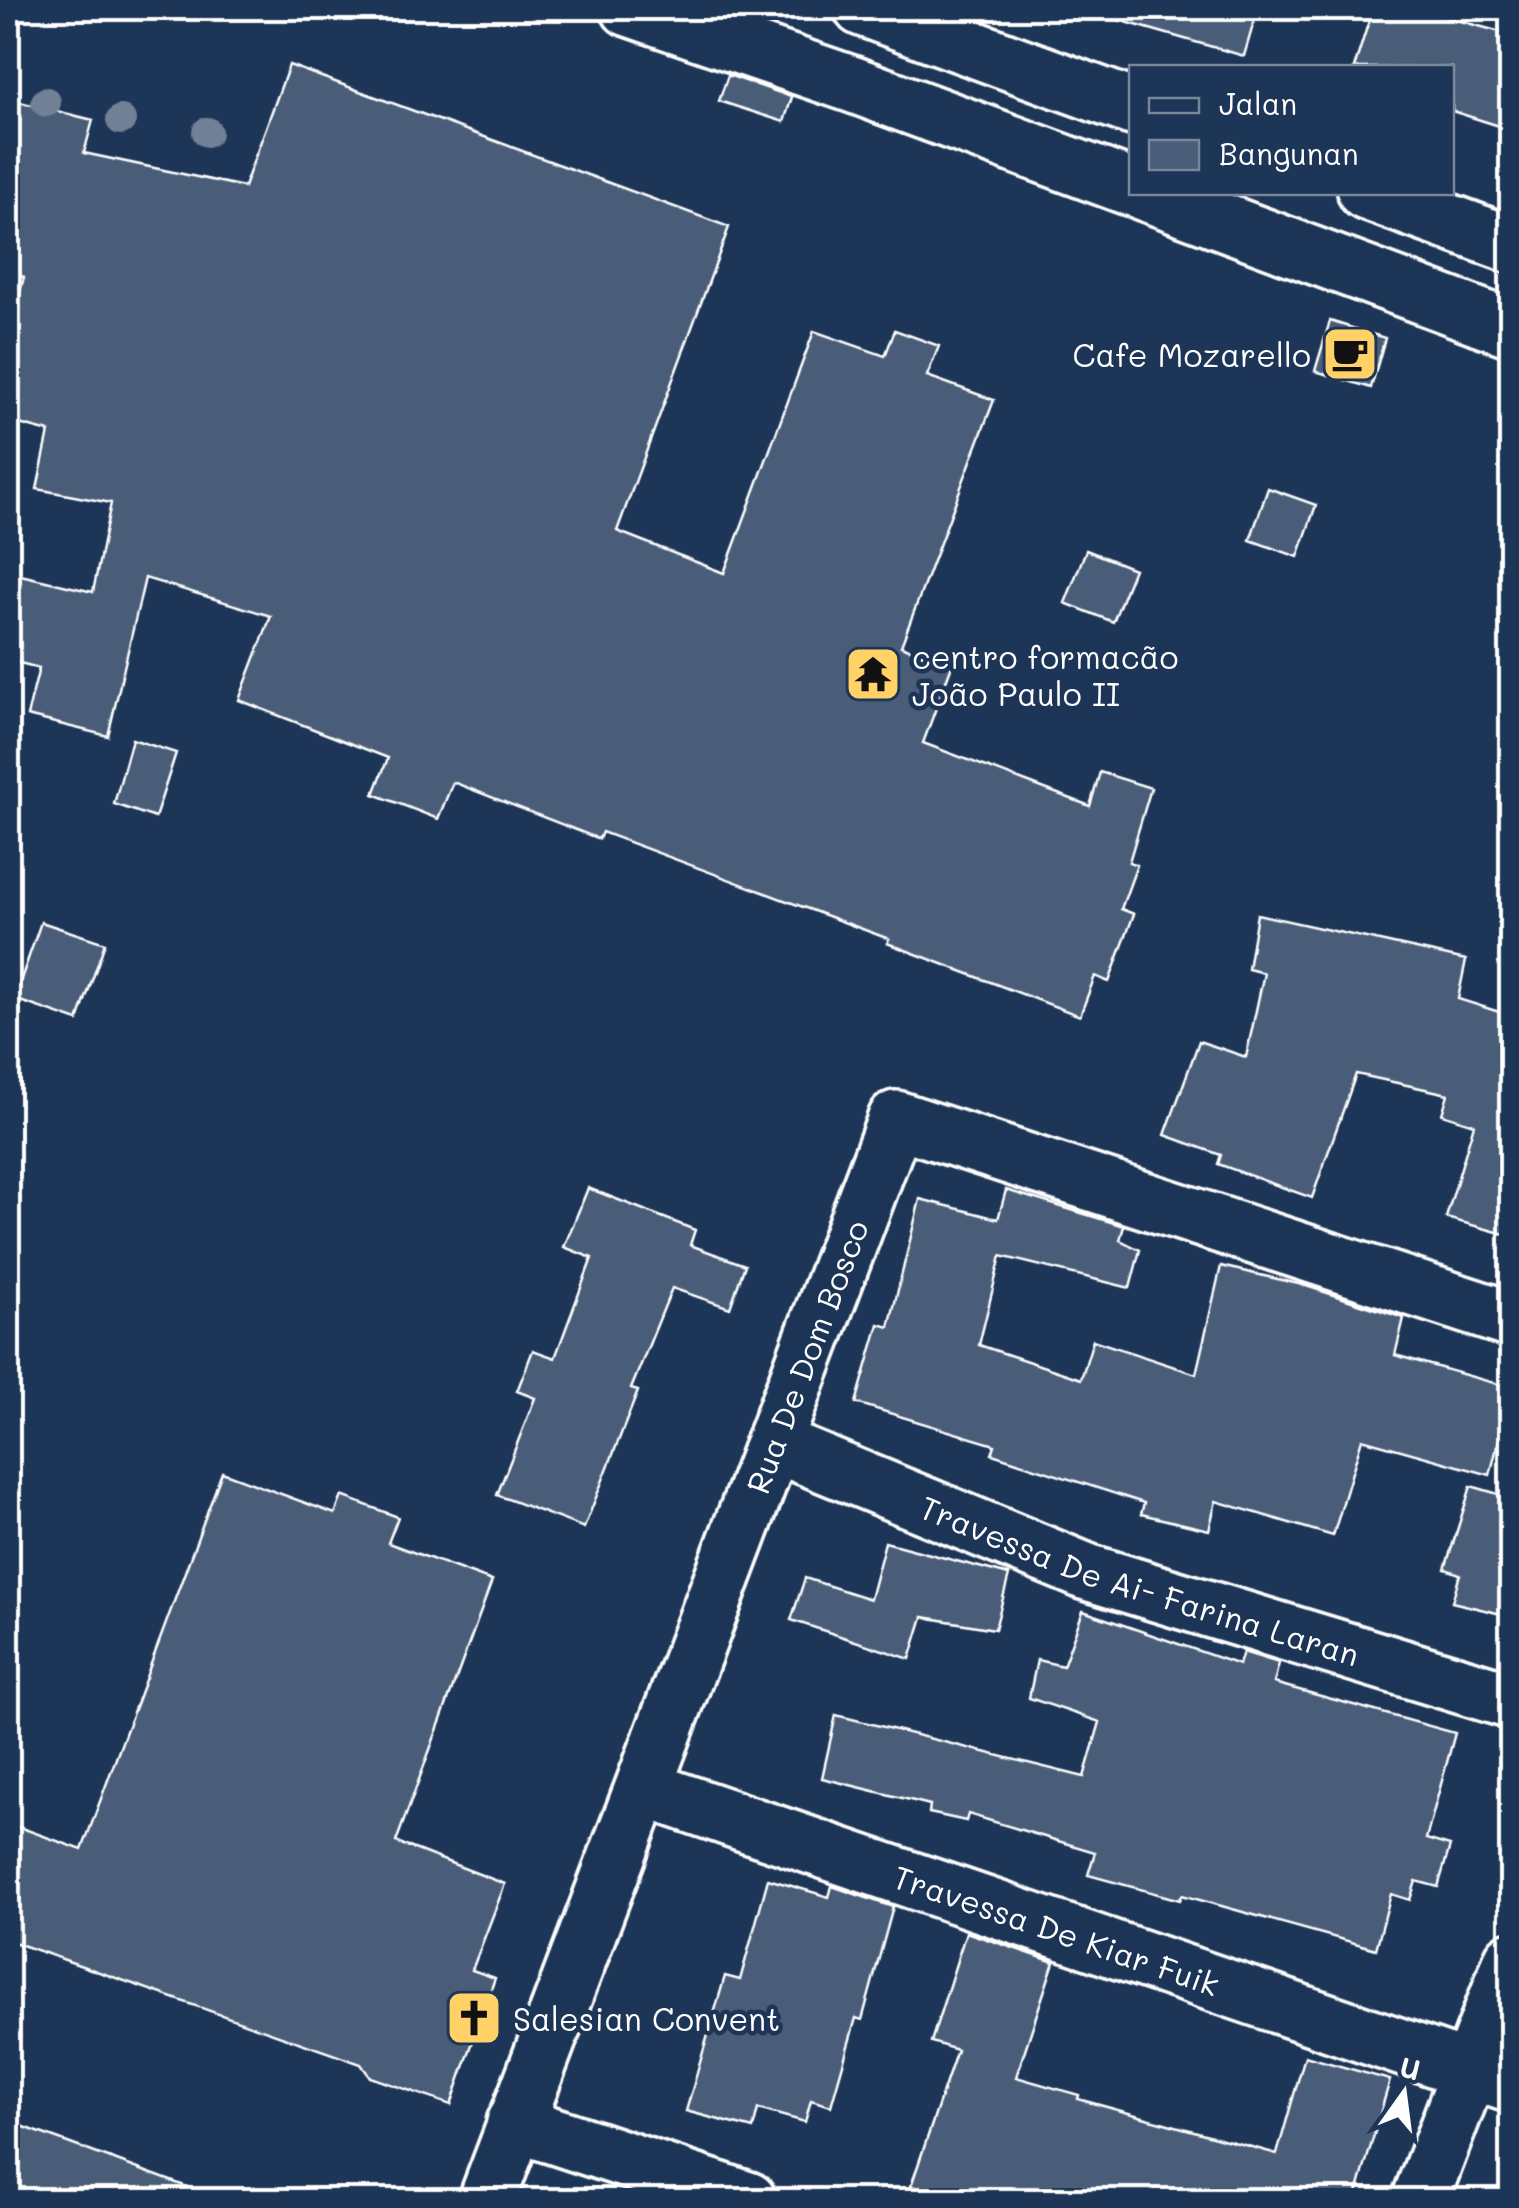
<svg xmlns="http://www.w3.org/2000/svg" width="1519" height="2208" font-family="Mali,sans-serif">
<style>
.building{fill:#4a5d79;stroke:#fff;stroke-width:2.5}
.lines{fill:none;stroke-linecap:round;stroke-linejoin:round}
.street-casing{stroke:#fff;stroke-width:62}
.primary-casing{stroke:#fff;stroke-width:62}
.street{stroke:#1d3557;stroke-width:55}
.primary{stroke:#1d3557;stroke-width:55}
.tree{fill:#738196}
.labels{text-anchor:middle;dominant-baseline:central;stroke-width:9;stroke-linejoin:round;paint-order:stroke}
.poi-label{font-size:32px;fill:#fff;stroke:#1d3557;text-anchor:start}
.street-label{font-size:32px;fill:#fff;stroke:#1d3557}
</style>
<rect width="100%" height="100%" fill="#1d3557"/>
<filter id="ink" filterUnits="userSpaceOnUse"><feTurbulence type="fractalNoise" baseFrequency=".01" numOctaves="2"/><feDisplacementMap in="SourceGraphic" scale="20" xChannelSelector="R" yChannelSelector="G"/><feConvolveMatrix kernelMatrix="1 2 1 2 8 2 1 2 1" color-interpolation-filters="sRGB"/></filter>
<g filter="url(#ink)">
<!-- building -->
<g class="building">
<path d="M 1117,8 L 1258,8 L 1244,56 L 1115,19 Z"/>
<path d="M 1373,8 L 1412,8 L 1512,35 L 1512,130 L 1452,111 L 1452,68 L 1354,68 Z"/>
<path d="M 289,65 L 729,227 L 617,531 L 724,573 L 814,331 L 885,356 L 895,330 L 939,346 L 927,376 L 994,400 L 901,646 L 952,665 L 923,743 L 1090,806 L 1100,772 L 1151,788 L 1129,862 L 1137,865 L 1121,909 L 1134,914 L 1109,982 L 1095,976 L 1080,1016 L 887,943 L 889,939 L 602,832 L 599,839 L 453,782 L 438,819 L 374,794 L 388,758 L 239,700 L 271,616 L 145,578 L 108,736 L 27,716 L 39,668 L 8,660 L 8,572 L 93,592 L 111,503 L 37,489 L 49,432 L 8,421 L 8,337 L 24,277 L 8,273 L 8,99 L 93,120 L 84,153 L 244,187 Z"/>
<path d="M 728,75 L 792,97 L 784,122 L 719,101 Z"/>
<path d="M 1330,321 L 1385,338 L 1371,388 L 1315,371 Z"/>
<path d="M 1268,488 L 1316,505 L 1298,557 L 1250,540 Z"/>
<path d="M 1086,550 L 1134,569 L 1113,622 L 1065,603 Z"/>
<path d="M 132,739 L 176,753 L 155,818 L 114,804 Z"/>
<path d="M 1257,914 L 1466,960 L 1458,999 L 1512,1016 L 1512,1236 L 1446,1218 L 1474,1124 L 1442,1114 L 1448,1094 L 1356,1074 L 1312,1198 L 1218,1164 L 1221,1155 L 1165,1135 L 1199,1041 L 1246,1057 L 1264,973 L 1248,969 Z"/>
<path d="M 41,922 L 105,943 L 78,1021 L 14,999 Z"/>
<path d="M 588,1188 L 695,1230 L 690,1245 L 745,1265 L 730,1308 L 672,1288 L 631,1389 L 638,1391 L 584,1528 L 497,1495 L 535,1398 L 517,1391 L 533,1350 L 555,1358 L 592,1258 L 564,1247 Z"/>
<path d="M 1006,1190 L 1124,1226 L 1120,1240 L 1140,1250 L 1130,1288 L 1001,1256 L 979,1345 L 1081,1379 L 1093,1340 L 1196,1374 L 1221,1266 L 1303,1285 L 1404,1318 L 1395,1355 L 1512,1388 L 1490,1475 L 1362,1439 L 1333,1536 L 1216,1501 L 1209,1530 L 1141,1514 L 1144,1503 L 992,1454 L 995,1445 L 856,1403 L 879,1324 L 889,1327 L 920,1199 L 998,1219 Z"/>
<path d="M 222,1472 L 335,1514 L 342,1496 L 398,1517 L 388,1543 L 492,1581 L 396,1842 L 505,1884 L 472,1970 L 495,1978 L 451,2105 L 370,2077 L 361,2064 L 8,1940 L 8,1823 L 82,1850 Z"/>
<path d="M 1471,1486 L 1512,1498 L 1512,1590 L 1505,1615 L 1452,1602 L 1460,1574 L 1445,1569 Z"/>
<path d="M 885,1542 L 1009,1575 L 995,1629 L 923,1617 L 910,1659 L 791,1620 L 805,1578 L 870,1599 Z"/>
<path d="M 1083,1611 L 1239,1665 L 1243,1652 L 1279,1663 L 1274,1683 L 1455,1733 L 1426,1839 L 1450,1846 L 1438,1887 L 1416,1881 L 1410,1900 L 1391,1894 L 1376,1949 L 1182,1895 L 1180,1900 L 1088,1875 L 1095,1852 L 968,1814 L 966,1821 L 929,1813 L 930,1805 L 822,1778 L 836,1715 L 1084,1777 L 1100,1722 L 1029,1698 L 1037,1660 L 1063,1666 Z"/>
<path d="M 768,1879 L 829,1897 L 832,1886 L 893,1907 L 862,2020 L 856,2018 L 831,2106 L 811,2100 L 805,2122 L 758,2109 L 753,2129 L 686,2111 L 725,1976 L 740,1980 Z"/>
<path d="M 966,1932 L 1054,1962 L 1016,2077 L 1079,2095 L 1078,2099 L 1277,2154 L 1305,2056 L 1390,2080 L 1355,2200 L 953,2200 L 911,2186 L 957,2050 L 931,2042 Z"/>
<path d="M 8,2121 L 212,2196 L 211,2200 L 8,2200 Z"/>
</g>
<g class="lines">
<!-- street casing -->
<g class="street-casing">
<g id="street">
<path id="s1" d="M 775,1444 L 1087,1572 L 1512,1701"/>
<path id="s2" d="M 645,1789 L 1512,2085"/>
<path d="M 515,2123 L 748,2200"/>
<path id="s3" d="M 487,2200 L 896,1119 L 1512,1320"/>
<path d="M 1420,2200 L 1512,1960"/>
</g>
</g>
<!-- primary casing -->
<g class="primary-casing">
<g id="primary">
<path d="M 629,8 L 854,85 L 1132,188"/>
<path d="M 862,8 L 1132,107"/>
<path d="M 1143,192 L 1512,329"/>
<path d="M 1366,192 L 1512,245"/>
</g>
</g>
<!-- street -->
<use href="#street" class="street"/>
<!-- primary -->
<use href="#primary" class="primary"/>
</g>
<!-- trees -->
<g class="tree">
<circle cx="46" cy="102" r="15"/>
<circle cx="121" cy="120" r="15"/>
<circle cx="207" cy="132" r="15"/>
</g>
</g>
<!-- icons -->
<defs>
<g id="cafe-square" transform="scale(2.875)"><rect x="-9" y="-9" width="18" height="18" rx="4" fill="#ffd166" stroke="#1d3557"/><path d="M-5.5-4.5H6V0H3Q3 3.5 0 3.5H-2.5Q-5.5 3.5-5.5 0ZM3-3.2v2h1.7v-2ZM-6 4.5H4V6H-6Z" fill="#111"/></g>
<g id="temple-square" transform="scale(2.875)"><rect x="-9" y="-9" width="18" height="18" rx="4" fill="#ffd166" stroke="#1d3557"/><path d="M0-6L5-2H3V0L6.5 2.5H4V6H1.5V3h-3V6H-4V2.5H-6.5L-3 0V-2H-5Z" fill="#111"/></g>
<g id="church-square" transform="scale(2.875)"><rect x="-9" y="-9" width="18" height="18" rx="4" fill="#ffd166" stroke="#1d3557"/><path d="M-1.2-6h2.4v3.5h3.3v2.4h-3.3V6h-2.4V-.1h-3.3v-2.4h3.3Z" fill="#111"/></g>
</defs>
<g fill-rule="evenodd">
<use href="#cafe-square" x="1350" y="354"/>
<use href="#temple-square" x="873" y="674"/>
<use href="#church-square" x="474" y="2018"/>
</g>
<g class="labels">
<!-- poi labels -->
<g class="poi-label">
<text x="1311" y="354" text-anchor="end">Cafe Mozarello</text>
<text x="912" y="656">centro formacão<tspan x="912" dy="37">João Paulo II</tspan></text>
<text x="513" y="2018">Salesian Convent</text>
</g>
<!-- street labels -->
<g class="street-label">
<text stroke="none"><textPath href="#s3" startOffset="902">Rua De Dom Bosco</textPath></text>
<text stroke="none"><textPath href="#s1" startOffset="390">Travessa De Ai- Farina Laran</textPath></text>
<text stroke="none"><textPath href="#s2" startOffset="435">Travessa De Kiar Fuik</textPath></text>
</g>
</g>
<!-- margin -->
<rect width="1519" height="2208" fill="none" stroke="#1d3557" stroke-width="40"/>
<rect x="20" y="20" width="1479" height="2168" fill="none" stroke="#fff" stroke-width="4" filter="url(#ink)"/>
<!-- legend -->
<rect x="1129" y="65" width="325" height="130" fill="#1d3557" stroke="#77869a" stroke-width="2.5"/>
<rect x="1149" y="98" width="50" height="15" fill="#1d3557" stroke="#77869a" stroke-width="2.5"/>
<text x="1219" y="115" font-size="30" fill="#ffffff">Jalan</text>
<rect x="1149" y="140" width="50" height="30" fill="#4a5d79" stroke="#77869a" stroke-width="2.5"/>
<text x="1219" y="165" font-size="30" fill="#ffffff">Bangunan</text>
<!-- north arrow -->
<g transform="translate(1404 2093) rotate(14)" stroke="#1d3557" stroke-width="8" paint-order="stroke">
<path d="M0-8L18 38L0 25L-18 38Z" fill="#ffffff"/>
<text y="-15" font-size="28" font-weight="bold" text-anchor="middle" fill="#ffffff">U</text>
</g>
</svg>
